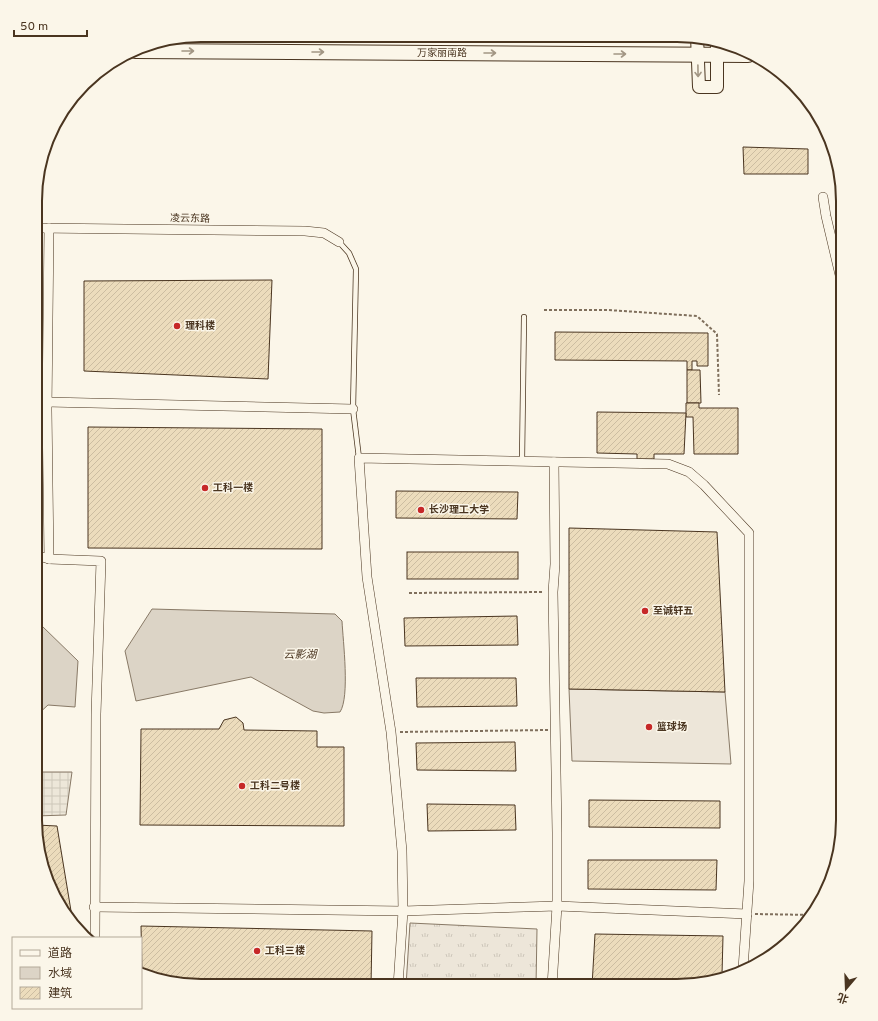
<svg xmlns="http://www.w3.org/2000/svg" width="878" height="1021" font-family="Overpass,'Noto Sans SC',sans-serif">
<style>
.grass{fill:url(#grass-tufts);stroke:#887966}
.pitch{fill:#ede6d9;stroke:#887966}
.plaza{fill:url(#plaza-grid);stroke:#887966}
.water{fill:#dcd4c6;stroke:#887966}
.building{fill:url(#building-hatch);stroke:#4a3520}
.lines{fill:none;stroke-linecap:round;stroke-linejoin:round}
.lane-casing{stroke:#4a3520;stroke-width:6}
.street-casing{stroke:#4a3520;stroke-width:10}
.secondary-casing{stroke:#4a3520;stroke-width:14}
.primary-casing{stroke:#4a3520;stroke-width:16}
.path{stroke:#7f6f5c;stroke-width:2;stroke-dasharray:3 2;stroke-linecap:butt}
.lane{stroke:#fbf6e9;stroke-width:4.5}
.street{stroke:#fbf6e9;stroke-width:9}
.secondary{stroke:#fbf6e9;stroke-width:12}
.primary{stroke:#fbf6e9;stroke-width:14}
.oneway{stroke:#a29684}
.poi-dot{fill:#c62828;stroke:#fbf6e9;stroke-width:1.5}
.labels{text-anchor:middle;dominant-baseline:central;stroke-width:3;stroke-linejoin:round;paint-order:stroke}
.street-label{font-size:10px;fill:#4a3520;stroke:#fbf6e9}
.poi-label{font-size:10px;font-weight:bold;fill:#4a3520;stroke:#fbf6e9;text-anchor:start}
.water-label{font-size:11px;font-style:italic;fill:#4a3520;stroke:#fbf6e9}
.rim{fill:none;stroke:#4a3520;stroke-width:2}
</style>
<defs>
<pattern id="grass-tufts" width="24" height="20" patternUnits="userSpaceOnUse"><rect width="24" height="20" fill="#ede6d9"/><path d="M3 7l-1-3M5 7V3M7 7l1-3M15 17l-1-3M17 17v-4M19 17l1-3" fill="none" stroke="#cdc6ba"/></pattern>
<pattern id="plaza-grid" width="8" height="8" patternUnits="userSpaceOnUse"><rect width="8" height="8" fill="#ede7d9"/><path d="M0 4h8M4 0v8" fill="none" stroke="#cdc7ba"/></pattern>
<pattern id="building-hatch" width="6" height="6" patternUnits="userSpaceOnUse"><rect width="6" height="6" fill="#ecdcbc"/><path d="M-1 1l2-2M0 6l6-6M5 7l2-2" fill="none" stroke="#ccbda1"/></pattern>
</defs>
<rect width="100%" height="100%" fill="#fbf6e9"/>
<!-- grass -->
<path class="grass" d="M 410,923 L 537,929 L 536,986 L 406,986 Z"/>
<!-- pitch -->
<path class="pitch" d="M 569,689 L 725,692 L 731,764 L 572,761 Z"/>
<!-- plaza -->
<path class="plaza" d="M 35,772 L 72,772 L 66,815 L 35,816 Z"/>
<!-- water -->
<g class="water">
<path d="M 152,609 L 335,614 L 342,621 C 343,641 350,697 340,712 L 324,713 L 313,711 L 251,677 L 136,701 L 125,651 Z"/>
<path d="M 36,623 L 42,626 L 78,661 L 75,707 L 48,705 L 36,716 Z"/>
</g>
<!-- building -->
<g class="building">
<path d="M 743,147 L 808,149 L 808,174 L 744,174 Z"/>
<path d="M 272,280 L 268,379 L 84,371 L 84,281 Z"/>
<path d="M 555,332 L 708,333 L 708,366 L 697,366 L 697,361 L 692,361 L 692,370 L 687,370 L 687,361 L 555,360 Z"/>
<path d="M 687,370 L 700,370 L 701,403 L 687,403 Z"/>
<path d="M 686,403 L 699,403 L 699,408 L 738,408 L 738,454 L 694,454 L 693,417 L 686,417 Z"/>
<path d="M 597,412 L 686,413 L 684,454 L 654,454 L 654,459 L 637,459 L 637,454 L 597,453 Z"/>
<path d="M 88,427 L 322,429 L 322,549 L 88,548 Z"/>
<path d="M 396,491 L 518,492 L 517,519 L 396,518 Z"/>
<path d="M 569,528 L 717,532 L 725,692 L 569,689 Z"/>
<rect x="407" y="552" width="111" height="27"/>
<path d="M 517,616 L 518,645 L 405,646 L 404,618 Z"/>
<path d="M 416,678 L 516,678 L 517,706 L 417,707 Z"/>
<path d="M 236,717 L 243,723 L 244,730 L 317,731 L 317,747 L 344,747 L 344,826 L 140,825 L 141,729 L 219,729 L 224,720 Z"/>
<path d="M 515,742 L 516,771 L 417,770 L 416,743 Z"/>
<path d="M 589,800 L 720,801 L 720,828 L 589,827 Z"/>
<path d="M 427,804 L 515,805 L 516,830 L 428,831 Z"/>
<path d="M 36,825 L 57,826 L 73,923 L 57,903 L 41,863 Z"/>
<path d="M 588,860 L 717,860 L 716,890 L 588,889 Z"/>
<path d="M 141,926 L 372,931 L 371,986 L 190,986 L 142,971 Z"/>
<path d="M 595,934 L 723,936 L 722,975 L 688,986 L 592,986 Z"/>
</g>
<g class="lines">
<!-- lane casing -->
<g class="lane-casing">
<g id="lane">
<path d="M 339,242 L 349,253 L 356,269 L 353,409 L 359,458"/>
<path d="M 522,461 L 524,317"/>
</g>
</g>
<!-- street casing -->
<g class="street-casing">
<g id="street">
<path d="M 823,197 L 826,216 L 843,288"/>
<path d="M 38,228 L 305,231 L 324,233 L 339,242"/>
<path d="M 49,228 L 47,410 L 49,559 L 101,561 L 96,714 L 95,938"/>
<path d="M 47,402 L 353,409"/>
<path d="M 36,555 L 49,559"/>
<path d="M 94,907 L 403,911 L 557,906 L 747,914"/>
<path d="M 398,986 L 403,911 L 402,851 L 391,732 L 367,577 L 359,458 L 668,464 L 689,472 L 704,485 L 749,533 L 749,881 L 743,969"/>
<path d="M 552,986 L 557,906 L 557,832 L 553,592 L 555,564 L 554,462"/>
</g>
</g>
<!-- secondary casing -->
<g class="secondary-casing">
<path id="secondary" d="M 697,36 L 699,87 L 717,87 L 717,43"/>
</g>
<!-- primary casing -->
<g class="primary-casing">
<path id="primary" d="M 135,51 L 748,55"/>
</g>
<!-- path -->
<g class="path">
<path d="M 544,310 L 608,310 L 697,316 L 717,334 L 719,395"/>
<path d="M 409,593 L 544,592"/>
<path d="M 400,732 L 548,730"/>
<path d="M 755,914 L 812,915"/>
</g>
<!-- lane -->
<use href="#lane" class="lane"/>
<!-- street -->
<use href="#street" class="street"/>
<!-- secondary -->
<use href="#secondary" class="secondary"/>
<!-- primary -->
<use href="#primary" class="primary"/>
</g>
<!-- one-way arrows -->
<defs><path id="oneway-shaft" d="M-6 0H5M1.5-3L5.5 0L1.5 3" fill="none" stroke-width="1.6" stroke-linecap="round" stroke-linejoin="round"/></defs>
<g class="oneway">
<use href="#oneway-shaft" transform="translate(188 51)"/>
<use href="#oneway-shaft" transform="translate(318 52)"/>
<use href="#oneway-shaft" transform="translate(490 53)"/>
<use href="#oneway-shaft" transform="translate(620 54)"/>
<use href="#oneway-shaft" transform="translate(698 71) rotate(89)"/>
</g>
<!-- markers -->
<g class="poi-dot">
<circle cx="177" cy="326" r="4"/>
<circle cx="205" cy="488" r="4"/>
<circle cx="421" cy="510" r="4"/>
<circle cx="645" cy="611" r="4"/>
<circle cx="649" cy="727" r="4"/>
<circle cx="242" cy="786" r="4"/>
<circle cx="257" cy="951" r="4"/>
</g>
<g class="labels">
<!-- street labels -->
<g class="street-label">
<text x="442" y="53">万家丽南路</text>
<text transform="translate(190 219) rotate(1)">凌云东路</text>
</g>
<!-- poi labels -->
<g class="poi-label">
<text x="185" y="326">理科楼</text>
<text x="213" y="488">工科一楼</text>
<text x="429" y="510">长沙理工大学</text>
<text x="653" y="611">至诚轩五</text>
<text x="657" y="727">篮球场</text>
<text x="250" y="786">工科二号楼</text>
<text x="265" y="951">工科三楼</text>
</g>
<!-- water labels -->
<g class="water-label">
<text x="300" y="655">云影湖</text>
</g>
</g>
<!-- crop -->
<path d="M0 0H878V1021H0ZM201 42H677A159 159 0 0 1 836 201V820A159 159 0 0 1 677 979H201A159 159 0 0 1 42 820V201A159 159 0 0 1 201 42Z" fill="#fbf6e9" fill-rule="evenodd"/>
<path class="rim" d="M201 42H677A159 159 0 0 1 836 201V820A159 159 0 0 1 677 979H201A159 159 0 0 1 42 820V201A159 159 0 0 1 201 42Z"/>
<!-- legend -->
<rect x="12" y="937" width="130" height="72" fill="#fbf6e9" stroke="#b4a999"/>
<rect x="20" y="950" width="20" height="6" fill="#fbf6e9" stroke="#b4a999"/>
<text x="48" y="957" font-size="12" fill="#4a3520">道路</text>
<rect x="20" y="967" width="20" height="12" fill="#dcd4c6" stroke="#b4a999"/>
<text x="48" y="977" font-size="12" fill="#4a3520">水域</text>
<rect x="20" y="987" width="20" height="12" fill="url(#building-hatch)" stroke="#b4a999"/>
<text x="48" y="997" font-size="12" fill="#4a3520">建筑</text>
<!-- north arrow -->
<g transform="translate(846 989) rotate(199)" stroke="#fbf6e9" stroke-width="3" paint-order="stroke">
<path d="M0-3L7 15L0 10L-7 15Z" fill="#4a3520"/>
<text y="-6" font-size="11" font-weight="bold" text-anchor="middle" fill="#4a3520">北</text>
</g>
<!-- scale -->
<path d="M14 30v6h73v-6" fill="none" stroke="#4a3520" stroke-width="2"/>
<text x="20" y="30" font-size="12" fill="#4a3520" stroke="#fbf6e9" stroke-width="3" paint-order="stroke">50 m</text>
</svg>
